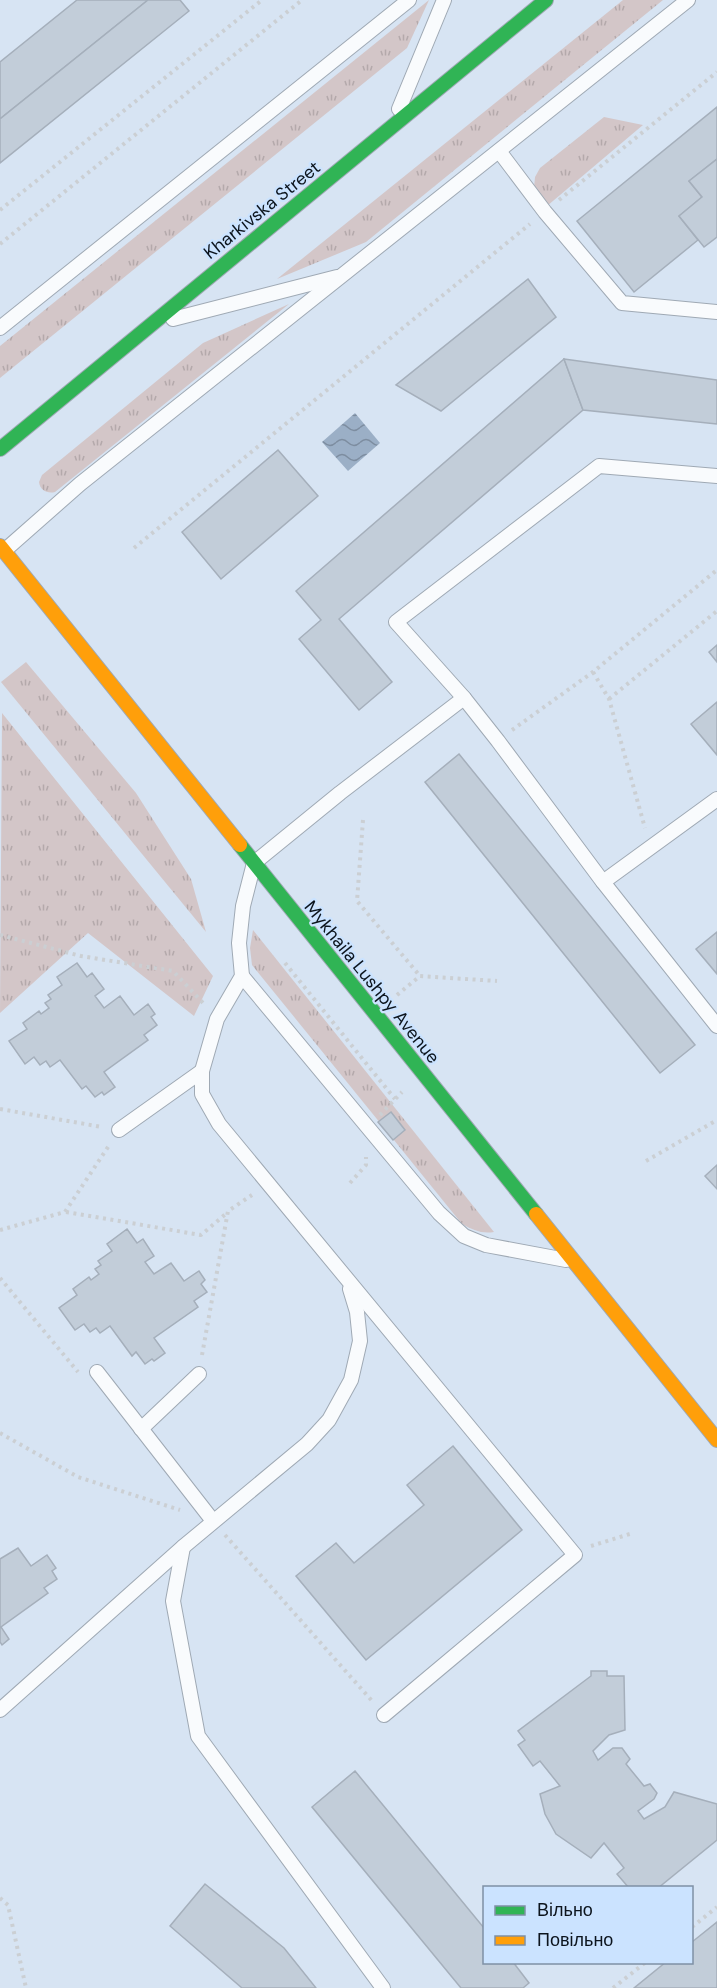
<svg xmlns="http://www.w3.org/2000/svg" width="717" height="1988" font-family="'DM Sans',sans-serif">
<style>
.grass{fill:url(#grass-tufts)}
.water{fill:url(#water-waves)}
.building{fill:#c2cdd9;stroke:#a5afbb;stroke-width:1.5}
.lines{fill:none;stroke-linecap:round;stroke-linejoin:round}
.lane-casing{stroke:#9fa9b4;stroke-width:16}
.fast-casing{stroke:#9fa9b4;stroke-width:16}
.slow-casing{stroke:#9fa9b4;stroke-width:16}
.path{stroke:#cbcfd3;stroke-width:4;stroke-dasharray:3 4.5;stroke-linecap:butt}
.lane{stroke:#f9fbfd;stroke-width:14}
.fast{stroke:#30b455;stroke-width:14}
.slow{stroke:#ff9f0a;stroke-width:14}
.labels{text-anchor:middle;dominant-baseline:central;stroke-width:4.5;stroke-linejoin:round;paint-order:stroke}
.street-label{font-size:18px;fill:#0c141d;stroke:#cbe3ff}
</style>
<defs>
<pattern id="grass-tufts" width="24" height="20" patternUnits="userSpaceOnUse" patternTransform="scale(1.5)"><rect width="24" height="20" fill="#d3c6c8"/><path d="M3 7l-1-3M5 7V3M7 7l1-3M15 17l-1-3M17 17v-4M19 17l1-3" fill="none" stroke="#b4a9ab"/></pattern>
<pattern id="water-waves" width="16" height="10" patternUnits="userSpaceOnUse" patternTransform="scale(1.5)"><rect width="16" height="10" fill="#9bafc6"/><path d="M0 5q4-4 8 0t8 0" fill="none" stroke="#7d8da0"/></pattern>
</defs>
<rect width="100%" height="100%" fill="#d7e4f3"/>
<!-- grass -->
<g class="grass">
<path d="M 429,0 L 407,48 L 0,378 L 0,346 Z"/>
<path d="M 623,0 L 663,0 L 366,242 L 277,279 Z"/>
<path d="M 604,117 L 643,125 L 547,206 L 534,188 L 535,177 L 540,168 Z"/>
<path d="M 289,304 L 55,492 C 47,494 40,490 39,482 L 42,475 L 203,343 Z"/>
<path d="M 26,662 L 136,793 L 191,879 L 206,932 L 1,682 Z"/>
<path d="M 2,713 L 213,976 L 194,1016 L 88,933 L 0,1013 Z"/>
<path d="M 253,930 L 494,1232 C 481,1234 473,1230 462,1224 L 252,965 L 250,948 Z"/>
</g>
<!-- water -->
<path class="water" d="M 355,413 L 380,443 L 348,471 L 322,442 Z"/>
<!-- building -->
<g class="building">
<path d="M 77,0 L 148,0 L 0,119 L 0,62 Z"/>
<path d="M 148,0 L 180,0 L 189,11 L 0,163 L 0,119 Z"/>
<path d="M 717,107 L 717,159 L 689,181 L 702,197 L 679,216 L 698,240 L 634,292 L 577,221 Z"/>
<path d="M 717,159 L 717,237 L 704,247 L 679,216 L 702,197 L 689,181 Z"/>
<path d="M 528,279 L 556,317 L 441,411 L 396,385 Z"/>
<path d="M 564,359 L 583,410 L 339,619 L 392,682 L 359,710 L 299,639 L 321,620 L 296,591 Z"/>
<path d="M 564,359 L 717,380 L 717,424 L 583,410 Z"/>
<path d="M 278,450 L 318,496 L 221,579 L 182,532 Z"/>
<path d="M 717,645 L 717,662 L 709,652 Z"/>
<path d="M 717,702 L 717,755 L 691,724 Z"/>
<path d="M 459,754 L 695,1045 L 660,1073 L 425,782 Z"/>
<path d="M 717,932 L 717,974 L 696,949 Z"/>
<path d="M 77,963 L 87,977 L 92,973 L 104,989 L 95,996 L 104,1008 L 120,996 L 134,1015 L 148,1004 L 155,1014 L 151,1017 L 157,1025 L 144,1035 L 148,1040 L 104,1072 L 115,1087 L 104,1095 L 102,1092 L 95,1097 L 86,1086 L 82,1089 L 60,1060 L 50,1067 L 46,1061 L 40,1065 L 34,1057 L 25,1064 L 9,1041 L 27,1029 L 23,1023 L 39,1011 L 41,1014 L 49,1008 L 45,1003 L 51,999 L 48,995 L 62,985 L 57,977 Z"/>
<path d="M 391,1112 L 405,1130 L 393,1140 L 378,1122 Z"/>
<path d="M 717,1165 L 717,1189 L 705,1176 Z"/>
<path d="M 127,1229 L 137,1243 L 143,1239 L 154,1256 L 145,1262 L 154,1274 L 171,1263 L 184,1281 L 199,1271 L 205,1280 L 201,1284 L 207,1292 L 194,1301 L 198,1307 L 154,1338 L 165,1353 L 154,1361 L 152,1359 L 145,1364 L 136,1352 L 132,1356 L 110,1326 L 100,1333 L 96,1328 L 90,1332 L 84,1324 L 75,1330 L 59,1308 L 77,1295 L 73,1289 L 89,1277 L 91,1280 L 99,1274 L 95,1269 L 101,1265 L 98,1261 L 112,1251 L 107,1244 Z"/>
<path d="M 453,1446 L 522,1530 L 366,1660 L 296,1576 L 336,1543 L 354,1563 L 424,1505 L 407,1485 Z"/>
<path d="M 18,1548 L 31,1566 L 47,1555 L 56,1568 L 52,1571 L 57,1579 L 44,1588 L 48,1593 L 1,1627 L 9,1639 L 2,1645 L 0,1642 L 0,1559 Z"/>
<path d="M 591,1671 L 607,1671 L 607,1676 L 624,1676 L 625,1730 L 609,1735 L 593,1751 L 598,1760 L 613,1748 L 622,1748 L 630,1759 L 626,1764 L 644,1786 L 650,1784 L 657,1793 L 654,1799 L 638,1811 L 644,1819 L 665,1807 L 674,1792 L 717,1804 L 717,1840 L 658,1888 L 629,1888 L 617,1874 L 624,1868 L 604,1843 L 591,1858 L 556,1834 L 545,1814 L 540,1794 L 560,1786 L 540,1761 L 533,1766 L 518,1745 L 525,1740 L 518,1731 L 591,1676 Z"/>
<path d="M 355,1771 L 484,1928 L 484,1962 L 513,1962 L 529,1983 L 523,1988 L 461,1988 L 312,1807 Z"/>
<path d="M 205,1884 L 284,1948 L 316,1988 L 242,1988 L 170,1926 Z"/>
<path d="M 717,1922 L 717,1988 L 634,1988 L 666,1962 L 692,1962 L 692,1942 Z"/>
</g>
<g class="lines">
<!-- lane casing -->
<g class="lane-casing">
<g id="lane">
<path d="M 399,109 L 444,0"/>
<path d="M 499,151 L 545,212 L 622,303 L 717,312"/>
<path d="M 173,319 L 337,277"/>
<path d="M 0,328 L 409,0"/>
<path d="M 717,476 L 599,466 L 396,622 L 464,698 L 498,741 L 603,882 L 717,1026"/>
<path d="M 4,551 L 80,484 L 688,0"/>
<path d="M 603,882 L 717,799"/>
<path d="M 242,976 L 439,1213 L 464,1236 L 486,1245 L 566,1260"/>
<path d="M 119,1130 L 202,1071"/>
<path d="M 97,1372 L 213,1521"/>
<path d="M 141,1429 L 199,1374"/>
<path d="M 183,1547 L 173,1601 L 198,1736 L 383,1988"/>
<path d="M 0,1710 L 183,1547 L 307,1444 L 329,1420 L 351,1380 L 360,1341 L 357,1312 L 350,1289"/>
<path d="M 384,1715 L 575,1555 L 219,1124 L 202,1094 L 202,1071 L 217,1019 L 242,976 L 239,943 L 243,906 L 254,863 L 340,793 L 464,698"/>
</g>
</g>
<!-- fast casing -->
<g class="fast-casing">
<g id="fast">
<path d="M 0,449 L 546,0"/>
<path d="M 240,845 L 536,1214"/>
</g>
</g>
<!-- slow casing -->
<g class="slow-casing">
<g id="slow">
<path d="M 0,546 L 240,845"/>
<path d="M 536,1214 L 717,1440"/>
</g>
</g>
<!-- path -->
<g class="path">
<path d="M 559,200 L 717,72"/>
<path d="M 0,210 L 262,0"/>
<path d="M 0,244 L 302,0"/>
<path d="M 134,548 L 530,224"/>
<path d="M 593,672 L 609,699 L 645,828"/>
<path d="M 609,699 L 717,611"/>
<path d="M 512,730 L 593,672 L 717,570"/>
<path d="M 363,820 L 357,901 L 420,976"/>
<path d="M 0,935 L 81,956 L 173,971 L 205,1005"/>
<path d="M 285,963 L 395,1099"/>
<path d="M 397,995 L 420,976 L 497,981"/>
<path d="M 0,1109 L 102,1127"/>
<path d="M 380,1115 L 402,1092"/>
<path d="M 646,1161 L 717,1120"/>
<path d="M 350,1183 L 366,1165 L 366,1157"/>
<path d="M 66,1212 L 201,1235 L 228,1212"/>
<path d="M 0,1230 L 65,1212 L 110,1144"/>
<path d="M 0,1278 L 78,1372"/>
<path d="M 202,1355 L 228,1211 L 252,1195"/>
<path d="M 0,1433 L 78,1477 L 180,1510"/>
<path d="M 225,1535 L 373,1702"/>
<path d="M 591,1546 L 633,1533"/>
<path d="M 0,1898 L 8,1905 L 26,1988"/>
<path d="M 692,1927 L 717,1907"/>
<path d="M 613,1988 L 646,1962"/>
</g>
<!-- lane -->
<use href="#lane" class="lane"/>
<!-- fast -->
<use href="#fast" class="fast"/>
<!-- slow -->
<use href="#slow" class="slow"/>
</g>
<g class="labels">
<!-- street labels -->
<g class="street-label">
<text transform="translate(262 210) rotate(-39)">Kharkivska Street</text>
<text transform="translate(372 982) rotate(51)">Mykhaila Lushpy Avenue</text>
</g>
</g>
<!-- legend -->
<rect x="483" y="1886" width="210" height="78" fill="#cbe3ff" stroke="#7f90a5" stroke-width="1.5"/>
<rect x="495" y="1906" width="30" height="9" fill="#30b455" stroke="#7f90a5" stroke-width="1.5"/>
<text x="537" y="1916" font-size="18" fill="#0c141d">Вільно</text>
<rect x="495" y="1936" width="30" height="9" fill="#ff9f0a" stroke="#7f90a5" stroke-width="1.5"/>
<text x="537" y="1946" font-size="18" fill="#0c141d">Повільно</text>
</svg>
